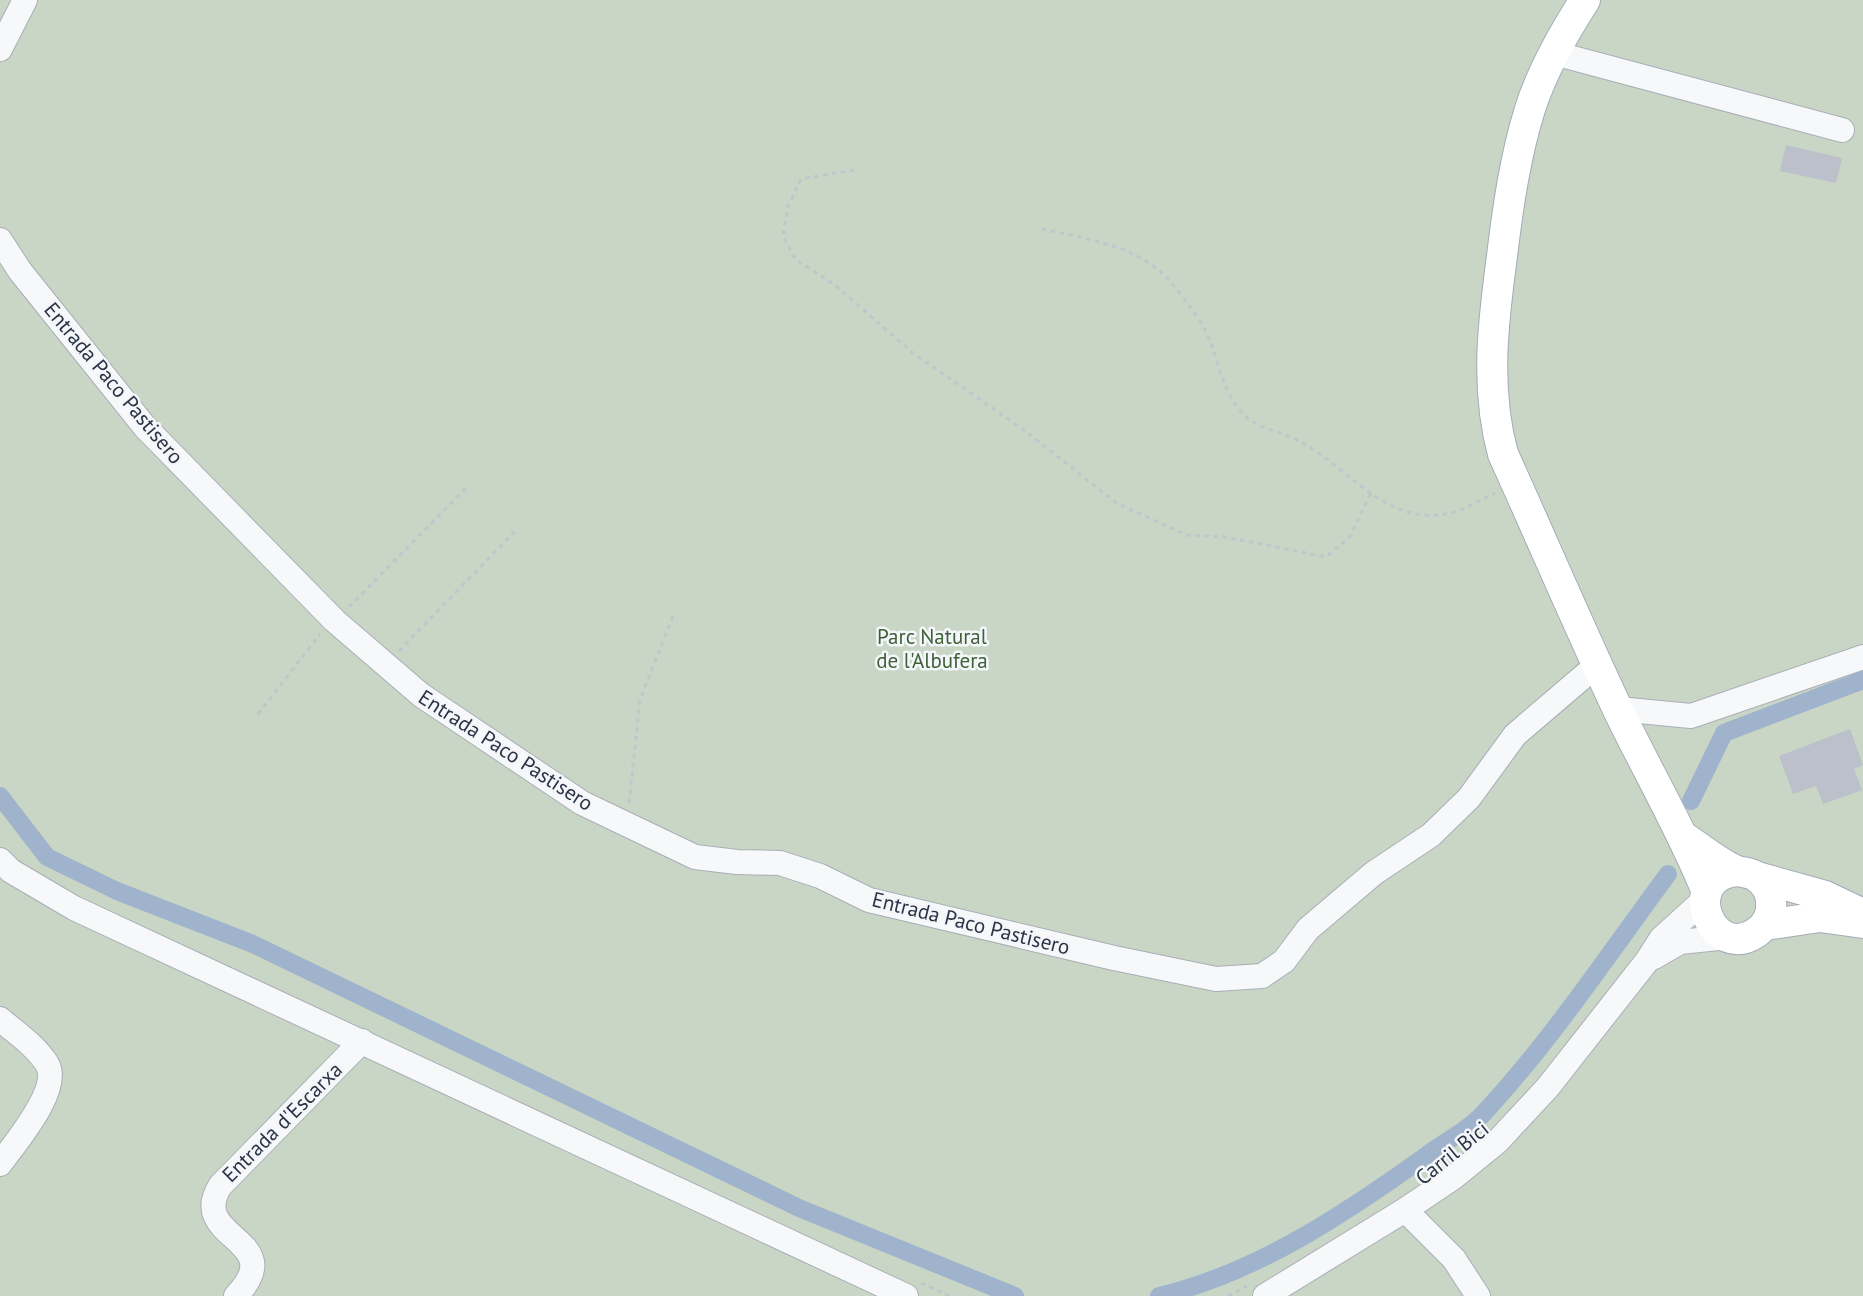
<svg xmlns="http://www.w3.org/2000/svg" width="1863" height="1296" font-family="'PT Sans',sans-serif">
<style>
.green{fill:#c9d6c5}
.lines{fill:none;stroke-linecap:round;stroke-linejoin:round}
.canal{stroke:#9fb4cc;stroke-width:18}
.building{fill:#bbc0ca}
.minor-casing{stroke:#a9aeb7;stroke-width:26}
.major-casing{stroke:#a3abb8;stroke-width:32}
.path{stroke:#c2c5cb;stroke-width:3;stroke-dasharray:4.5 4.5;stroke-linecap:butt}
.minor{stroke:#f7f8fa;stroke-width:24}
.major{stroke:#fff;stroke-width:30}
.labels{text-anchor:middle;dominant-baseline:central;stroke-width:5;stroke-linejoin:round;paint-order:stroke}
.street-label{font-size:21px;fill:#2b3445;stroke:#f4f6f9}
.park-label{font-size:21px;fill:#3f6138;stroke:#f4f6f9}
</style>
<rect width="100%" height="100%" fill="#e4e7ec"/>
<!-- green -->
<rect class="green" x="0" y="0" width="1863" height="1296"/>
<g class="lines">
<!-- canal -->
<g class="canal">
<path d="M 0,796 L 47,857 L 117,891 L 253,944 L 799,1208 L 1015,1296"/>
<path d="M 1691,801 L 1724,733 L 1863,680"/>
<path d="M 1159,1296 C 1257,1273 1346,1213 1427,1155 C 1444,1142 1467,1131 1482,1115 C 1551,1041 1608,955 1668,874"/>
</g>
</g>
<!-- building -->
<g class="building">
<path d="M 1786,145 L 1842,158 L 1836,183 L 1780,171 Z"/>
<path d="M 1850,729 L 1863,765 L 1854,769 L 1862,790 L 1823,804 L 1816,786 L 1793,794 L 1779,756 Z"/>
</g>
<g class="lines">
<!-- minor casing -->
<g class="minor-casing">
<g id="minor">
<path d="M 0,49 L 25,0"/>
<path d="M 1554,53 L 1842,130"/>
<path d="M 0,240 L 20,271 L 145,427 L 335,621 L 421,695 L 582,803 L 695,857 L 737,862 L 780,863 L 820,876 L 869,900 L 1114,958 L 1216,979 L 1262,976 L 1284,961 L 1308,929 L 1374,873 L 1431,835 L 1469,798 L 1515,735 L 1598,664"/>
<path d="M 1618,709 L 1691,716 L 1863,657"/>
<path d="M 0,860 L 11,871 L 74,908 L 906,1296"/>
<path d="M 1654,957 L 1680,942 L 1728,937"/>
<path d="M 0,1019 C 16,1033 36,1046 47,1064 C 62,1089 15,1143 0,1164"/>
<path d="M 1405,1210 L 1454,1259 L 1478,1296"/>
<path d="M 236,1296 C 291,1238 187,1240 220,1186 L 362,1041"/>
<path d="M 1265,1296 L 1405,1210 L 1454,1177 L 1497,1142 L 1548,1087 L 1647,961 L 1661,939 L 1705,899"/>
</g>
</g>
<!-- major casing -->
<g class="major-casing">
<g id="major">
<path d="M 1585,0 C 1563,34 1542,71 1530,109 C 1515,157 1508,207 1502,256 C 1493,323 1485,388 1503,454 C 1542,540 1579,627 1619,712 C 1648,772 1682,830 1707,892"/>
<path d="M 1685,838 C 1701,848 1718,863 1735,870 C 1742,873 1750,872 1757,877 C 1776,890 1776,919 1757,932 C 1712,964 1677,877 1737,871"/>
<path d="M 1757,877 L 1825,896 L 1863,914"/>
<path d="M 1765,925 L 1820,917 L 1863,923"/>
</g>
</g>
<!-- path -->
<g class="path">
<path d="M 854,170 L 801,179 L 788,206 L 783,236 L 795,259 L 835,285 L 913,353 L 1024,430 L 1118,504 L 1187,535 L 1225,537 L 1326,557 L 1349,538 L 1371,493"/>
<path d="M 1042,229 C 1086,239 1134,244 1167,278 C 1179,292 1194,310 1203,326 C 1218,353 1220,389 1242,413 C 1257,429 1280,431 1299,441 C 1353,470 1393,536 1463,509 C 1474,504 1485,498 1495,493"/>
<path d="M 349,607 L 469,485"/>
<path d="M 399,651 L 517,529"/>
<path d="M 258,714 L 320,634"/>
<path d="M 629,803 L 640,700 L 673,616"/>
<path d="M 921,1283 L 949,1296"/>
<path d="M 1228,1296 L 1247,1286"/>
</g>
<!-- minor -->
<use href="#minor" class="minor"/>
<!-- major -->
<use href="#major" class="major"/>
</g>
<g class="labels">
<!-- street labels -->
<g class="street-label">
<text transform="translate(114 383) rotate(50)">Entrada Paco Pastisero</text>
<text transform="translate(506 750) rotate(33)">Entrada Paco Pastisero</text>
<text transform="translate(971 923) rotate(14)">Entrada Paco Pastisero</text>
<text transform="translate(282 1122) rotate(-45)">Entrada d'Escarxa</text>
<text transform="translate(1452 1153) rotate(-39)">Carril Bici</text>
</g>
<!-- park labels -->
<g class="park-label">
<text x="932" y="636">Parc Natural<tspan x="932" dy="24">de l'Albufera</tspan></text>
</g>
</g>
</svg>
